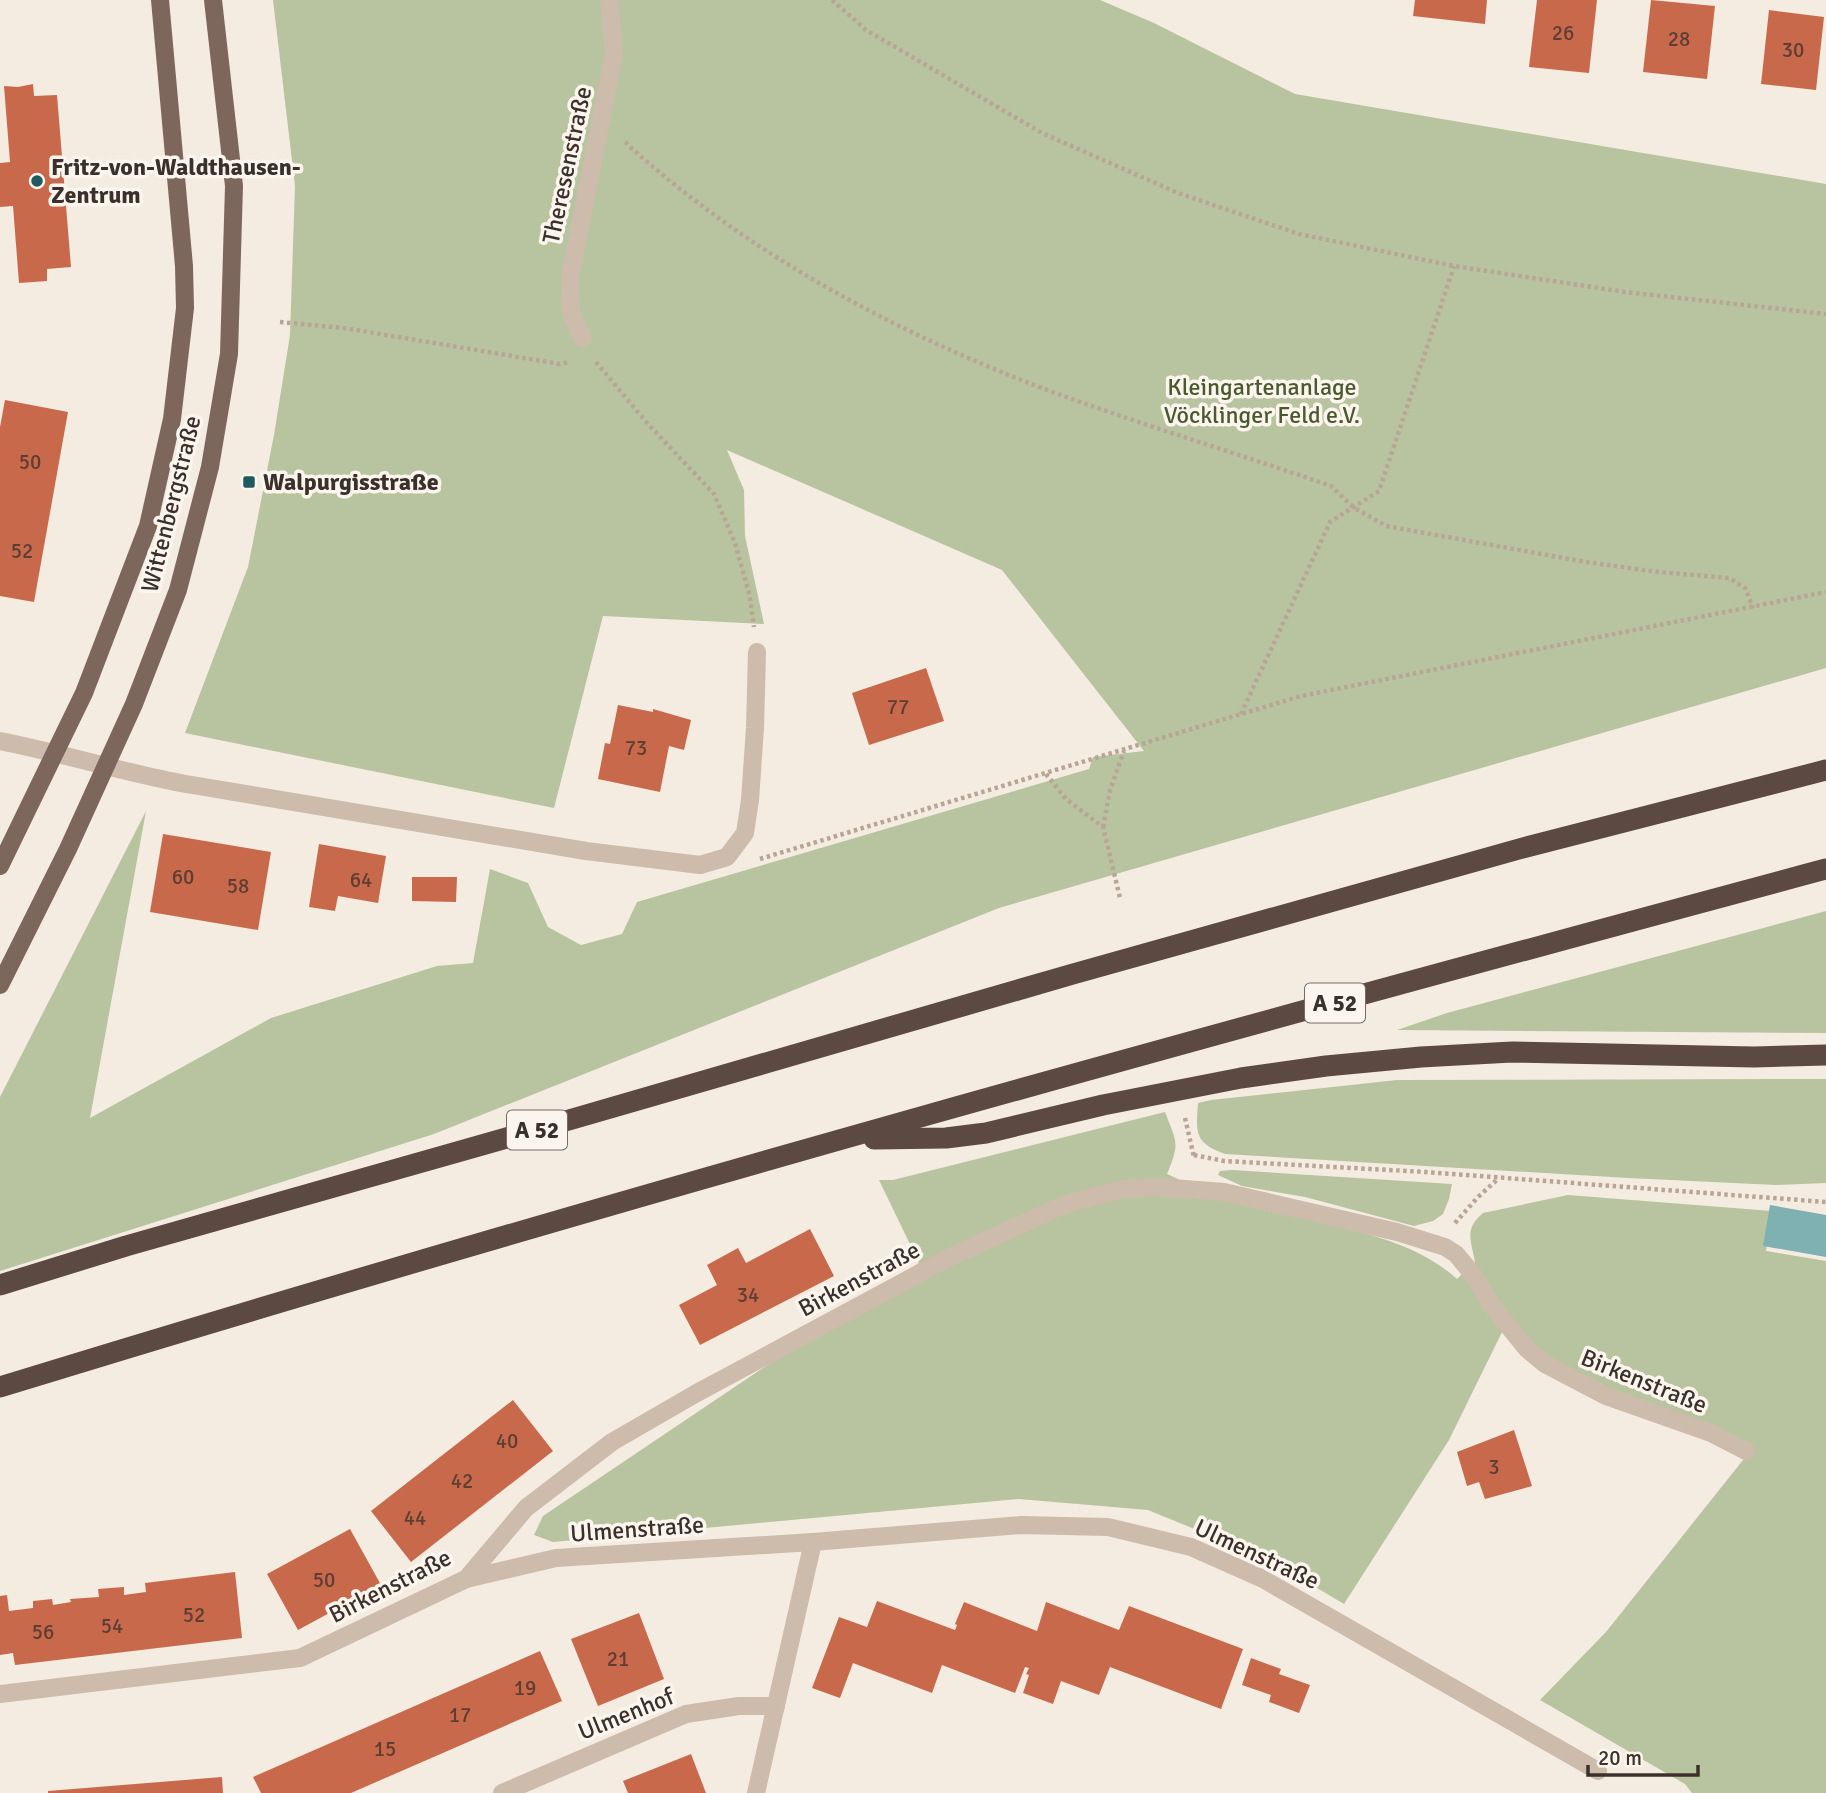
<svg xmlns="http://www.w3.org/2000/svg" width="1826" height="1793" font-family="Signika,sans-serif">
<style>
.green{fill:#b8c4a0}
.water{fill:#7fb0b2}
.building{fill:#c8694b}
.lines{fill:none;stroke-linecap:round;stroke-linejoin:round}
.path{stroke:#b9a596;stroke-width:4.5;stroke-dasharray:3.5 3.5;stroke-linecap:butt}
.minor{stroke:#cdbbac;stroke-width:18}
.major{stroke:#7d675c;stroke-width:18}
.highway{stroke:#5c4a42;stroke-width:21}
.poi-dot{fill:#1f5a5e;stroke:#fbf5ee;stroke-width:2.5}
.labels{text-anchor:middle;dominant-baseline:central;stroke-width:7;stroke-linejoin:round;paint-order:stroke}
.number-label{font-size:21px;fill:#5e3e33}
.shield{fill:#fbf5ee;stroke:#756b66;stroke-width:2}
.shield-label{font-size:23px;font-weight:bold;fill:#3b302b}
.street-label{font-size:24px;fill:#3b302b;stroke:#fbf5ee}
.poi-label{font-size:24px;font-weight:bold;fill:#3b302b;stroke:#fbf5ee;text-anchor:start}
.park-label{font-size:24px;fill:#4a5a2e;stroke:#fbf5ee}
</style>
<rect width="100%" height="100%" fill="#f4ebe1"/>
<!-- green -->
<g class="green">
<path d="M 273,0 L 1100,0 L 1154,23 L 1295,94 L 1826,184 L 1826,668 L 999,908 L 434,1134 L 0,1271 L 0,1097 L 146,811 L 90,1118 L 271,1018 L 437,966 L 473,963 L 490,869 L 528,883 L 548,927 L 581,945 L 622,934 L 637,902 L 1089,769 L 1093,757 L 1144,751 L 1002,570 L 727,450 L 744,490 L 745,536 L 764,624 L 603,616 L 554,808 L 185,733 L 248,567 L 274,435 L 290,335 L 295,186 Z"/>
<path d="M 1826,911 L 1826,1033 L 1397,1030 L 1447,1013 Z"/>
<path d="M 1826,1079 L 1826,1183 L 1776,1185 L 1628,1178 L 1225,1154 C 1194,1143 1196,1133 1198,1103 L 1211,1100 L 1397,1080 Z"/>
<path d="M 1165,1112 C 1177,1143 1180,1143 1167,1174 C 1186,1182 1206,1194 1226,1200 C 1298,1223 1400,1227 1457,1279 L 1475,1262 C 1471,1240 1464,1229 1483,1213 L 1568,1195 L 1772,1211 L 1766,1251 L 1826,1261 L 1826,1793 L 1692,1793 L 1685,1784 L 1540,1700 L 1606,1632 L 1747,1455 L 1608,1393 L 1504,1328 L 1449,1440 L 1344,1604 L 1270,1560 L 1148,1510 L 1019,1499 L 553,1542 L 534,1535 L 543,1516 L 919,1263 L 879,1180 L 893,1180 Z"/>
<path d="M 1232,1170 L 1452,1184 L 1449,1199 L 1443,1214 L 1433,1221 L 1414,1226 L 1305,1197 L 1242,1186 L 1218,1175 L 1220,1171 Z"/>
</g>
<!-- water -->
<path class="water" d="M 1770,1205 L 1826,1215 L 1826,1257 L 1763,1246 Z"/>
<!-- building -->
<g class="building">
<path d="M 1415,0 L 1487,0 L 1485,24 L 1413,16 Z"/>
<path d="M 1537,0 L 1597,0 L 1589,73 L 1529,67 Z"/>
<path d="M 1651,0 L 1715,6 L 1707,79 L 1643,72 Z"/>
<path d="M 1769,10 L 1824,17 L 1816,90 L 1761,84 Z"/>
<path d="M 33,84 L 34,96 L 57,95 L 71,267 L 47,269 L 47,281 L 19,283 L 13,206 L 0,207 L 0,163 L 10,162 L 4,86 L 18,87 Z"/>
<path d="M 5,400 L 68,412 L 34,602 L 0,596 L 0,427 Z"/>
<path d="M 926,668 L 944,721 L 869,745 L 852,693 Z"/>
<path d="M 618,705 L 653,712 L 653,709 L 691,720 L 684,750 L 669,746 L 660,792 L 598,779 L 605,743 L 610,744 Z"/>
<path d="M 163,834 L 271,852 L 258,930 L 150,912 Z"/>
<path d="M 319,844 L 386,856 L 378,903 L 338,896 L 335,911 L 309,907 Z"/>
<path d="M 412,877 L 457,877 L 456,902 L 412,901 Z"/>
<path d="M 810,1229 L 834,1276 L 700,1345 L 679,1305 L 717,1285 L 707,1265 L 738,1248 L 746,1263 Z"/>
<path d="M 513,1400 L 553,1451 L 411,1562 L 371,1511 Z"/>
<path d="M 1514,1430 L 1532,1486 L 1485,1499 L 1479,1482 L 1467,1486 L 1457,1452 Z"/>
<path d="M 350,1529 L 381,1585 L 298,1630 L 267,1574 Z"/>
<path d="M 235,1572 L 242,1638 L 15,1665 L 13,1653 L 0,1655 L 0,1596 L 7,1595 L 9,1611 L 33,1608 L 33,1601 L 52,1599 L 53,1605 L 71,1602 L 70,1599 L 99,1597 L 98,1589 L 124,1587 L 124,1595 L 146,1592 L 145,1583 Z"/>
<path d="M 877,1601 L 955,1630 L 957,1625 L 955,1624 L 964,1602 L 1037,1631 L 1046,1602 L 1119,1630 L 1129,1606 L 1243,1649 L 1221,1709 L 1110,1667 L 1099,1695 L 1061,1681 L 1053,1704 L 1023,1693 L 1029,1675 L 1026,1674 L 1029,1668 L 1025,1667 L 1015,1693 L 942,1665 L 932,1693 L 853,1663 L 840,1698 L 812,1688 L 839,1617 L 867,1627 Z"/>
<path d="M 639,1613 L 664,1679 L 598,1706 L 571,1639 Z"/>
<path d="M 540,1651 L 562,1701 L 351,1793 L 261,1793 L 253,1777 Z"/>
<path d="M 1251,1658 L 1281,1669 L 1279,1674 L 1310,1685 L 1299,1713 L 1269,1702 L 1271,1695 L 1242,1685 Z"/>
<path d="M 691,1754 L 706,1793 L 628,1793 L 623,1781 Z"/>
<path d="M 222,1777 L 223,1793 L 48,1793 L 48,1791 Z"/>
</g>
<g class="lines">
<!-- path -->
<g class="path">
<path d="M 832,0 L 866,30 L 1042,133 L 1178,193 L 1299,234 L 1454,266 L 1625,292 L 1826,314"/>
<path d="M 625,142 C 754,261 924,348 1089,405 C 1169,433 1251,458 1331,486 L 1353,507 L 1386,526 L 1586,562 L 1658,572 L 1729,578 L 1745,588 L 1753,608"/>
<path d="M 280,322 L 344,328 L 560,364 L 569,362"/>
<path d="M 596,362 L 647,423 L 714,494 L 735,543 L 749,593 L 754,627"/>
<path d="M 1241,714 L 1330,522 L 1379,491 L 1454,266"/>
<path d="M 1046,774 L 1066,799 L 1103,827 L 1120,898"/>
<path d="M 1103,827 L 1110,790 L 1124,751"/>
<path d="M 760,859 L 1301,696 L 1826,592"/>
<path d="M 1185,1118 L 1194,1157"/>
<path d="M 1194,1155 L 1224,1161 L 1426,1172 L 1826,1202"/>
<path d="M 1455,1223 L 1478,1197 L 1499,1178"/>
</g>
<!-- minor -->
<g class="minor">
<path d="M 582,338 L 571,312 L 570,277 L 614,53 L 609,0"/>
<path d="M 0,741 C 63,753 124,773 186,784 L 586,851 L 700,865 L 727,857 L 745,833 L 750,800 L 755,728 L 757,652"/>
<path d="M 466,1579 L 556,1558 L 813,1542 L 1021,1525 L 1108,1527 L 1191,1547 L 1263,1579 L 1598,1771"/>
<path d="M 0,1694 L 300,1658 L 466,1579 L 526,1508 L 612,1442 L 695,1394 L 946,1259 L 1063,1205 L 1122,1189 L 1159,1187 L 1224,1192 L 1397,1232 L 1445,1247 L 1456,1254 L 1475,1277 L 1492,1306 L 1527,1349 L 1545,1364 L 1606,1396 L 1711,1433 L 1746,1451"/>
<path d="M 502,1793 L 686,1714 L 739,1706 L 776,1706"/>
<path d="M 756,1793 L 813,1542"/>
</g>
<!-- major -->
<g class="major">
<path d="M 0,866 L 84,693 L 148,526 L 172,419 L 185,308 L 184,266 L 160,0"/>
<path d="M 0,985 L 68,849 L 134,704 L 178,590 L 210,467 L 229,354 L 234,186 L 213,0"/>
</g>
<!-- highway -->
<g class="highway">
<path d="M 874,1139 L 946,1138 L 986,1133 L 1103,1105 L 1241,1078 L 1326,1066 L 1421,1057 L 1512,1052 L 1754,1057 L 1826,1055"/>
<path d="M 0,1285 L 126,1246 L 524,1133 L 1073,974 L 1519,849 L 1826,770"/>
<path d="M 0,1387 C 605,1201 1215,1033 1826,869"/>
</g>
</g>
<!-- markers -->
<g class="poi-dot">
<circle cx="37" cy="181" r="7"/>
<rect x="242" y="475" width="14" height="14" rx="3.5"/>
</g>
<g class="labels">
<!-- number labels -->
<g class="number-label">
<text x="1563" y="33">26</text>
<text x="1679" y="39">28</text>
<text x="1793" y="50">30</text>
<text x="30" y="462">50</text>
<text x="22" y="551">52</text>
<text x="898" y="707">77</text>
<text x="636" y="748">73</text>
<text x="183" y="877">60</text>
<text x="361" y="880">64</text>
<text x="238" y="886">58</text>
<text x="748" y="1295">34</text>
<text x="507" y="1441">40</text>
<text x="1494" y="1467">3</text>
<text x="462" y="1481">42</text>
<text x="415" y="1518">44</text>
<text x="324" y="1580">50</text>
<text x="194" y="1615">52</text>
<text x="112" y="1626">54</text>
<text x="43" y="1632">56</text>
<text x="618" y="1659">21</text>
<text x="525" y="1688">19</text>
<text x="460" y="1715">17</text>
<text x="385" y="1749">15</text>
</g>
<!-- shield labels -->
<g class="shield">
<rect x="1305" y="983.5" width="60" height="39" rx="5"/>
<rect x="507" y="1110.5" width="60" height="39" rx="5"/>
</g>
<g class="shield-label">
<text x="1335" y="1003">A 52</text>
<text x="537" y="1130">A 52</text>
</g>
<!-- street labels -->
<g class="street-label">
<text transform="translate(567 165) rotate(-78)">Theresenstraße</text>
<text transform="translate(171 504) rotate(-76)">Wittenbergstraße</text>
<text transform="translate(859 1279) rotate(-28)">Birkenstraße</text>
<text transform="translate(1644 1381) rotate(22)">Birkenstraße</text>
<text transform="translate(637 1529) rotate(-4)">Ulmenstraße</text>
<text transform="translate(1257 1554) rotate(25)">Ulmenstraße</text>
<text transform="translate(390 1586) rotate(-27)">Birkenstraße</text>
<text transform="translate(626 1714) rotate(-22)">Ulmenhof</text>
</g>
<!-- poi labels -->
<g class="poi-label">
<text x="51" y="167">Fritz-von-Waldthausen-<tspan x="51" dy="28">Zentrum</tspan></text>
<text x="263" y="482">Walpurgisstraße</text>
</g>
<!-- park labels -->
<g class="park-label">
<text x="1262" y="387">Kleingartenanlage<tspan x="1262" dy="28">Vöcklinger Feld e.V.</tspan></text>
</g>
</g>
<!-- scale -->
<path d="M1588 1765v10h110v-10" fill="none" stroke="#3b302b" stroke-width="3.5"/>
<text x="1598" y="1765" font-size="21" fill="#3b302b" stroke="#fbf5ee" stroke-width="5" paint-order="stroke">20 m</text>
</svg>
